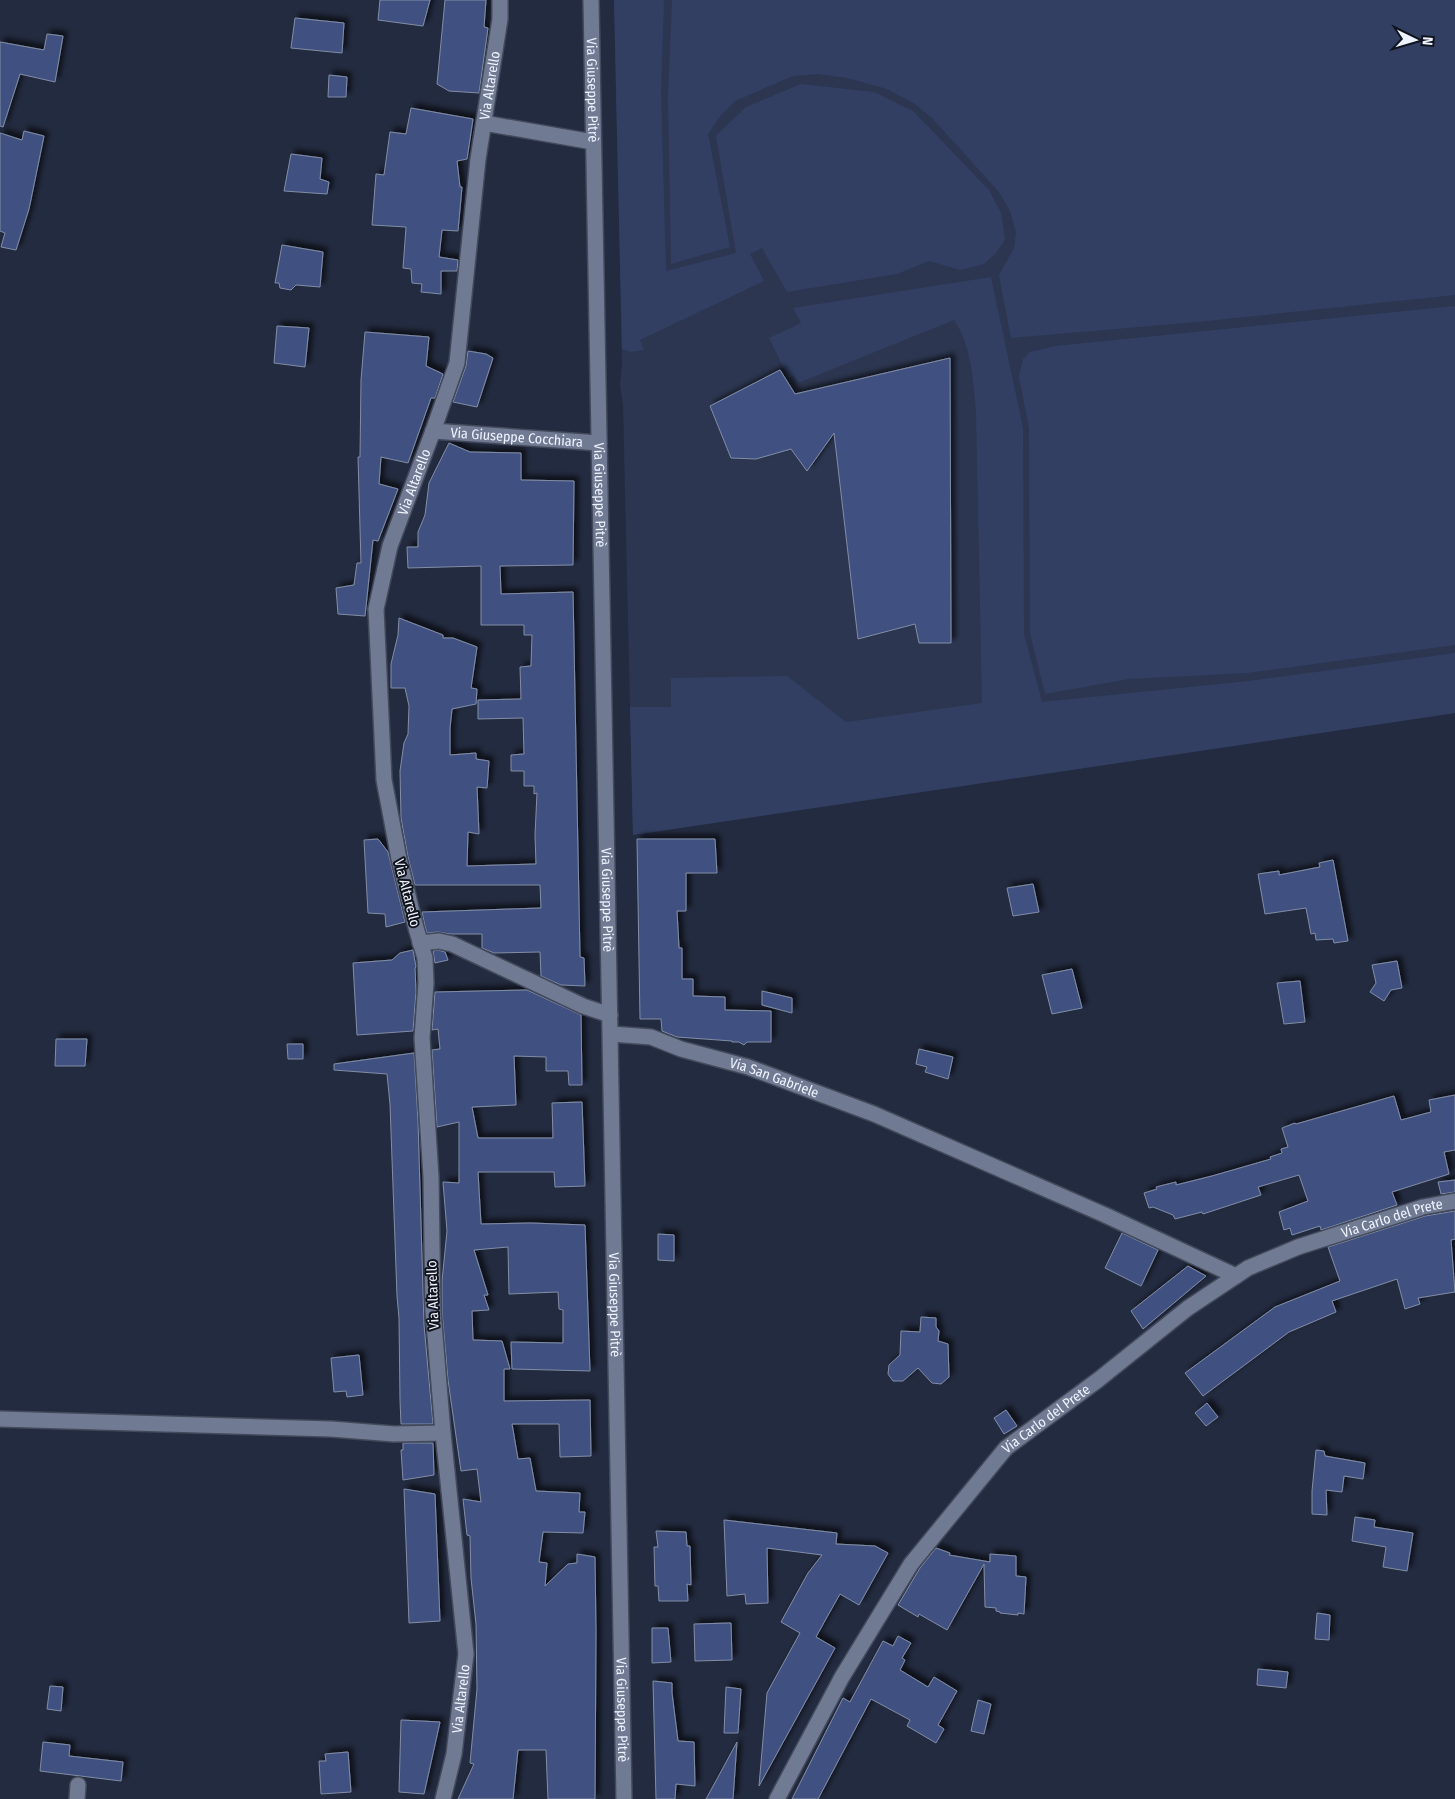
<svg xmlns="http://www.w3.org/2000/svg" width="1455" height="1799" font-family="'Fira Sans Condensed',sans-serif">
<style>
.built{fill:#2c3650}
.green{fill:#323f63}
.building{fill:#3f5181;stroke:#828da6;filter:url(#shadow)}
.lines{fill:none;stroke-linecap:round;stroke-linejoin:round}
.minor-casing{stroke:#42495a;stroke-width:18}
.minor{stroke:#707a93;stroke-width:15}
.labels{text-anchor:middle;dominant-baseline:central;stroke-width:4;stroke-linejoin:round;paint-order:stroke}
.street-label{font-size:14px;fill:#eef3fe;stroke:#10141d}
</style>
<defs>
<filter id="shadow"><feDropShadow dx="4.5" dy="-4.5" stdDeviation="2.5" flood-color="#0009"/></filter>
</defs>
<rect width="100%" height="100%" fill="#232b40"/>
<!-- built -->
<path class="built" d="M 614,0 L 1455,0 L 1455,713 L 633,835 L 623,405 L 620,385 L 622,364 Z"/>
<!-- green -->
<g class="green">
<path d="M 614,0 L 664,0 L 661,92 L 666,271 L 736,253 L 716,136 L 746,107 L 801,84 L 874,92 L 913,111 L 989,190 L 1001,213 L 1005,240 L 996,253 L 984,264 L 960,270 L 929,261 L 897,274 L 787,292 L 762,248 L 750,254 L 764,281 L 640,340 L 644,350 L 631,352 L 622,349 Z"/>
<path d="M 672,0 L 1455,0 L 1455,295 L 1197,322 L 1011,338 L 999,275 L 1014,248 L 1016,232 L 1010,211 L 999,192 L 933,119 L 915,104 L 887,89 L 847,78 L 818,74 L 793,76 L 735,101 L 719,118 L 708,134 L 730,247 L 671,264 L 668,95 Z"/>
<path d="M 991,277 L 1023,428 L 1024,634 L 1042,702 L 1249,681 L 1455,653 L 1455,713 L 633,835 L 630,707 L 671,707 L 671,678 L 787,676 L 846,722 L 982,703 L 976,412 C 973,381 972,346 954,320 L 798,383 L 793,375 L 789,379 L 769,338 L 801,323 L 793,308 Z"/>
<path d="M 1455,306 L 1455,645 L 1247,673 L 1129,679 L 1045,694 L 1030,633 L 1029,428 L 1019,377 L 1023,359 L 1030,352 L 1055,346 Z"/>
</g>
<!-- building -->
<g class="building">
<path d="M 380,0 L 430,0 L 423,26 L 378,20 Z"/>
<path d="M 445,0 L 486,0 L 484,27 L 488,28 L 479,93 L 449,91 L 437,84 Z"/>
<path d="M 295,18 L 344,23 L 342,53 L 291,48 Z"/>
<path d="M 47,34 L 63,36 L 55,82 L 20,74 L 3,127 L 0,126 L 0,42 L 44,50 Z"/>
<path d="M 329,75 L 347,77 L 346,97 L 328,97 Z"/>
<path d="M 411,108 L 473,119 L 467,159 L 457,161 L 460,187 L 462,187 L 458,231 L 442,230 L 439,257 L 458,260 L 457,271 L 441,271 L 441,294 L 421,292 L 422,284 L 412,283 L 411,269 L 403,268 L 406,227 L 372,225 L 376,174 L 384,175 L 390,132 L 406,134 Z"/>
<path d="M 24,131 L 44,136 L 29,209 L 16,250 L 1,247 L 5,233 L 0,231 L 0,133 L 22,140 Z"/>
<path d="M 291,154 L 322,158 L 320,179 L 329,182 L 327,194 L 284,191 Z"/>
<path d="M 282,245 L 323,252 L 320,287 L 296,285 L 291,290 L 280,288 L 279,283 L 275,283 Z"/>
<path d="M 277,326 L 309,328 L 305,367 L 274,363 Z"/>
<path d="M 365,332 L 429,337 L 426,366 L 443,374 L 435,398 L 431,398 L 408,463 L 381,457 L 379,484 L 398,489 L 378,541 L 373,540 L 365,616 L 338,614 L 336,588 L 354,585 L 357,563 L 361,563 L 358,457 L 360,457 L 361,380 Z"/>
<path d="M 468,351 L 486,354 L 493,358 L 477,407 L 453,402 L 466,366 Z"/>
<path d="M 950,358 L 951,643 L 919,643 L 915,624 L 858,639 L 834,433 L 807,471 L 791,449 L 756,459 L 731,458 L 710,406 L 780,370 L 795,394 Z"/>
<path d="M 449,443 L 470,452 L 521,453 L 521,480 L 574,481 L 573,565 L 500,566 L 501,594 L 573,592 L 580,957 L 584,958 L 585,986 L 561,985 L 541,976 L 540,952 L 494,953 L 482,948 L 482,934 L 450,934 L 438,932 L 427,933 L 425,926 L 422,912 L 541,908 L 540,885 L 415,885 L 408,857 L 401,818 L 400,771 L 404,743 L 408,734 L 409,706 L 405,688 L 391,688 L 391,664 L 398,635 L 399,618 L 443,635 L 443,638 L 453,638 L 477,647 L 471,688 L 477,689 L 476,704 L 452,709 L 450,728 L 450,755 L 476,753 L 476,759 L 489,761 L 487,788 L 477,787 L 479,834 L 468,832 L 467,866 L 536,864 L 535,835 L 537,793 L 534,794 L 534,786 L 524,786 L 524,771 L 511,771 L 511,755 L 524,754 L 523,718 L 478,719 L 478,700 L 521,699 L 520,667 L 531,666 L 532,635 L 524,635 L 524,625 L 481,625 L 481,566 L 408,568 L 407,547 L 418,547 L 418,532 L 425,515 L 429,483 Z"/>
<path d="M 378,839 L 388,852 L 405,922 L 386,927 L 385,914 L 368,913 L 364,840 Z"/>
<path d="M 637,839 L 715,839 L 717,873 L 686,873 L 686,911 L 677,911 L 679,948 L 682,948 L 682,979 L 693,979 L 693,996 L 725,997 L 725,1010 L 771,1011 L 771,1042 L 747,1042 L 744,1045 L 739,1042 L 732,1042 L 732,1041 L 677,1037 L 662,1031 L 661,1019 L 640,1019 Z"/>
<path d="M 1333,860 L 1348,941 L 1334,943 L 1333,939 L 1316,940 L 1315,933 L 1311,934 L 1306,908 L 1265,914 L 1258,874 L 1279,871 L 1279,875 L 1320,867 L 1319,863 Z"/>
<path d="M 1033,884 L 1039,912 L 1013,916 L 1007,888 Z"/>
<path d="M 413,950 L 416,967 L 415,968 L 416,992 L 413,1031 L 357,1035 L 353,963 L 392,960 L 400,953 Z"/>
<path d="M 438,950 L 445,952 L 448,960 L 435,963 L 433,951 Z"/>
<path d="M 1397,961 L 1402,988 L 1391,990 L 1384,1001 L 1370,992 L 1376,983 L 1372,965 Z"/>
<path d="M 1072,969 L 1082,1008 L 1052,1014 L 1042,975 Z"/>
<path d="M 1300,981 L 1305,1022 L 1284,1024 L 1277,983 Z"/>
<path d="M 527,990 L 581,1015 L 582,1085 L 569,1085 L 568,1071 L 546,1071 L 546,1057 L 514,1056 L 516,1105 L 472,1107 L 478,1138 L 553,1138 L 552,1103 L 582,1102 L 585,1186 L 555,1187 L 554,1172 L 478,1172 L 481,1224 L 531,1223 L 585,1225 L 590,1371 L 512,1369 L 511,1342 L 563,1343 L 563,1310 L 559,1309 L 558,1292 L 509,1294 L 508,1247 L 474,1250 L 488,1295 L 484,1295 L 489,1310 L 472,1311 L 473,1340 L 502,1341 L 510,1369 L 504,1369 L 504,1401 L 590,1400 L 591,1456 L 560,1457 L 559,1424 L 512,1424 L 518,1459 L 530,1458 L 536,1491 L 580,1493 L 579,1512 L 585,1512 L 583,1533 L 543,1532 L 539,1562 L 547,1563 L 545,1586 L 568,1564 L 577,1563 L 577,1554 L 595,1557 L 596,1632 L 595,1799 L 548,1799 L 546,1750 L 518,1750 L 513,1799 L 458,1799 L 474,1764 L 470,1763 L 477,1689 L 476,1624 L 471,1578 L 470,1536 L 467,1535 L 463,1499 L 481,1502 L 477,1469 L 461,1471 L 448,1380 L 442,1311 L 442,1281 L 447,1231 L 443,1182 L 459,1183 L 459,1122 L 437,1127 L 432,1050 L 440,1049 L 438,1029 L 432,1030 L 435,992 Z"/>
<path d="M 762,991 L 792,998 L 792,1013 L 762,1005 Z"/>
<path d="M 56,1039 L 87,1039 L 85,1066 L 55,1066 Z"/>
<path d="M 287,1044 L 303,1044 L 303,1059 L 288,1059 Z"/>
<path d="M 919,1049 L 953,1057 L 948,1079 L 925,1072 L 927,1067 L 916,1064 Z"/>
<path d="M 414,1053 L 418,1121 L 424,1325 L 433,1424 L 401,1424 L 400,1400 L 399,1318 L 397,1296 L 390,1104 L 387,1074 L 334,1070 L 334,1064 Z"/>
<path d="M 1455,1095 L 1455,1150 L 1444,1152 L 1449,1174 L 1392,1192 L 1397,1205 L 1321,1230 L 1320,1226 L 1292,1235 L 1290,1228 L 1284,1230 L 1279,1212 L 1308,1201 L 1299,1175 L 1258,1187 L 1261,1195 L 1203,1214 L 1202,1212 L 1175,1219 L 1173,1215 L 1153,1207 L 1149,1208 L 1144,1193 L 1157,1189 L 1156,1187 L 1176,1182 L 1176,1185 L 1212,1176 L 1271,1159 L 1270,1157 L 1282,1153 L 1281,1149 L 1288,1147 L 1282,1128 L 1295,1123 L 1296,1124 L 1394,1096 L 1401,1120 L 1431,1112 L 1429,1100 Z"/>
<path d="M 1455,1180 L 1455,1192 L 1441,1194 L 1438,1182 Z"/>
<path d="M 1455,1211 L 1455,1239 L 1451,1240 L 1455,1292 L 1418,1298 L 1420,1304 L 1405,1309 L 1397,1279 L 1332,1301 L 1336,1312 L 1289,1332 L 1203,1396 L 1185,1373 L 1275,1307 L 1340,1281 L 1328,1247 L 1425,1216 Z"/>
<path d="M 1122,1233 L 1158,1250 L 1141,1286 L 1105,1268 Z"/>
<path d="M 658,1234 L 674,1235 L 674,1261 L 658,1260 Z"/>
<path d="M 1188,1266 L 1206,1276 L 1143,1329 L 1131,1311 Z"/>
<path d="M 921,1317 L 936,1318 L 936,1327 L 939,1331 L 938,1341 L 948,1344 L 949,1377 L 941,1384 L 932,1383 L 918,1368 L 903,1381 L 893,1381 L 888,1374 L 889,1365 L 900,1355 L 901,1331 L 920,1332 Z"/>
<path d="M 359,1355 L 363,1395 L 347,1397 L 346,1391 L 334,1392 L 331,1358 Z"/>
<path d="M 1207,1403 L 1218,1417 L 1206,1426 L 1195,1413 Z"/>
<path d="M 1006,1410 L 1017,1426 L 1004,1434 L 994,1418 Z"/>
<path d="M 403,1443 L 433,1443 L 434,1475 L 403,1480 L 401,1450 L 403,1450 Z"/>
<path d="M 1316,1450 L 1324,1451 L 1325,1456 L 1365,1463 L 1363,1479 L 1344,1476 L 1342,1492 L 1326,1490 L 1327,1515 L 1312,1514 L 1312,1491 Z"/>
<path d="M 404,1489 L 435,1494 L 440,1621 L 409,1623 Z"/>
<path d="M 1355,1517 L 1375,1520 L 1374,1527 L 1413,1533 L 1407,1571 L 1383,1567 L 1386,1547 L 1352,1541 Z"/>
<path d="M 724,1520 L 837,1533 L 836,1544 L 875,1546 L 888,1553 L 859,1605 L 840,1594 L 827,1617 L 816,1637 L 835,1648 L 759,1786 L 767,1693 L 800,1633 L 781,1622 L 808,1573 L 822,1555 L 767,1548 L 768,1603 L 746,1604 L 745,1594 L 727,1596 Z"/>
<path d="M 656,1531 L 686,1532 L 687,1546 L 690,1546 L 691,1585 L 687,1584 L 688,1601 L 659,1601 L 658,1586 L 655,1586 L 654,1547 L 658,1547 Z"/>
<path d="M 936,1548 L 950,1553 L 949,1555 L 990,1562 L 990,1554 L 1016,1556 L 1016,1576 L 1026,1577 L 1024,1614 L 1018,1613 L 1018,1615 L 1000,1613 L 1000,1612 L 996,1611 L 996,1608 L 985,1607 L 984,1564 L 947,1630 L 919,1614 L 918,1617 L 898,1605 L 920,1568 Z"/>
<path d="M 1317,1613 L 1330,1615 L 1329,1640 L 1315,1639 Z"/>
<path d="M 731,1623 L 732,1660 L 695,1661 L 694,1624 Z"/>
<path d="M 652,1628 L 668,1628 L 671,1662 L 652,1663 Z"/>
<path d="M 898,1636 L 911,1643 L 902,1658 L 905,1660 L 900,1670 L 928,1687 L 934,1677 L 957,1691 L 938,1725 L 944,1729 L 936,1743 L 907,1726 L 910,1720 L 871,1699 L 818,1799 L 792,1799 L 843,1698 L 850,1702 L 883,1641 L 893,1646 Z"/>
<path d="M 1258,1669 L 1288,1672 L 1286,1688 L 1257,1685 Z"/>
<path d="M 653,1681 L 672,1683 L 672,1693 L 678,1741 L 694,1742 L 695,1786 L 676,1784 L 675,1799 L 656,1799 Z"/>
<path d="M 50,1686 L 63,1687 L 61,1711 L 47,1709 Z"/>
<path d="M 726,1687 L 741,1689 L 738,1733 L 724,1733 Z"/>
<path d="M 978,1700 L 991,1704 L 984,1734 L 971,1731 Z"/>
<path d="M 401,1720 L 440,1722 L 424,1794 L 399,1792 Z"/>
<path d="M 43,1742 L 70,1745 L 69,1756 L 123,1762 L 121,1781 L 40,1771 Z"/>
<path d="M 737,1742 L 733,1799 L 706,1799 L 717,1779 Z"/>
<path d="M 348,1752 L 351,1792 L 321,1794 L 319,1761 L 326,1761 L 325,1754 Z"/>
</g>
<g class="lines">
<!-- minor casing -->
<g class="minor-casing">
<g id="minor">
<path id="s1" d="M 591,0 L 624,1799"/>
<path d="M 484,123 L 593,142"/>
<path id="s2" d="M 433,431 L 599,443"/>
<path d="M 420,943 L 439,941 L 452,944 L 583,1006 L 610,1015"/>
<path id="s3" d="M 611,1034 L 651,1037 L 681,1049 L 748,1067 L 874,1114 L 1105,1215 L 1236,1276"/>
<path d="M 0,1419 L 331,1429 L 394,1434 L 443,1433"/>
<path d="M 77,1799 L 78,1785"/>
<path id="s4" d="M 443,1799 L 454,1754 L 466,1654 L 443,1433 L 433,1311 L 431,1177 L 422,1038 L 426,983 L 425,958 L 416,928 L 399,859 L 384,780 L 376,609 L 390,546 L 433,431 L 457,363 L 478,159 L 500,19 L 500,0"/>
<path id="s5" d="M 777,1799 L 842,1677 L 911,1564 L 1006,1448 L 1098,1380 L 1188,1308 L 1248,1268 L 1298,1247 L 1423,1207 L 1455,1201"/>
</g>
</g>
<!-- minor -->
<use href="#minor" class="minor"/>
</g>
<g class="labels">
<!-- street labels -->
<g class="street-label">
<text stroke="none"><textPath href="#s4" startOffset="1738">Via Altarello</textPath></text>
<text stroke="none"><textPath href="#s1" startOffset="90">Via Giuseppe Pitrè</textPath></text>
<text stroke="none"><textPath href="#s2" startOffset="84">Via Giuseppe Cocchiara</textPath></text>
<text stroke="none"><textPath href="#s4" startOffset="1332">Via Altarello</textPath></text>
<text stroke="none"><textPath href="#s1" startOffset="495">Via Giuseppe Pitrè</textPath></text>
<text transform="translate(407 893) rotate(76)">Via Altarello</text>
<text stroke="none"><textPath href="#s1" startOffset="900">Via Giuseppe Pitrè</textPath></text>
<text stroke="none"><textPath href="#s3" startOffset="170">Via San Gabriele</textPath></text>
<text stroke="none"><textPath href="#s5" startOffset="875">Via Carlo del Prete</textPath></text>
<text transform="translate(433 1295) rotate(-92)">Via Altarello</text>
<text stroke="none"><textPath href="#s1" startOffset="1305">Via Giuseppe Pitrè</textPath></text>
<text stroke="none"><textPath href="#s5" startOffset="470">Via Carlo del Prete</textPath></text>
<text stroke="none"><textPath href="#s4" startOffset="102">Via Altarello</textPath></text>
<text stroke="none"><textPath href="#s1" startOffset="1710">Via Giuseppe Pitrè</textPath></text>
</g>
</g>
<!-- north arrow -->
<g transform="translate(1415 40) rotate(95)" stroke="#10141d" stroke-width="4" paint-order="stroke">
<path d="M0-4L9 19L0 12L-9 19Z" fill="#eef3fe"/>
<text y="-8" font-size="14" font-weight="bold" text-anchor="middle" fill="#eef3fe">N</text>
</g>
</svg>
